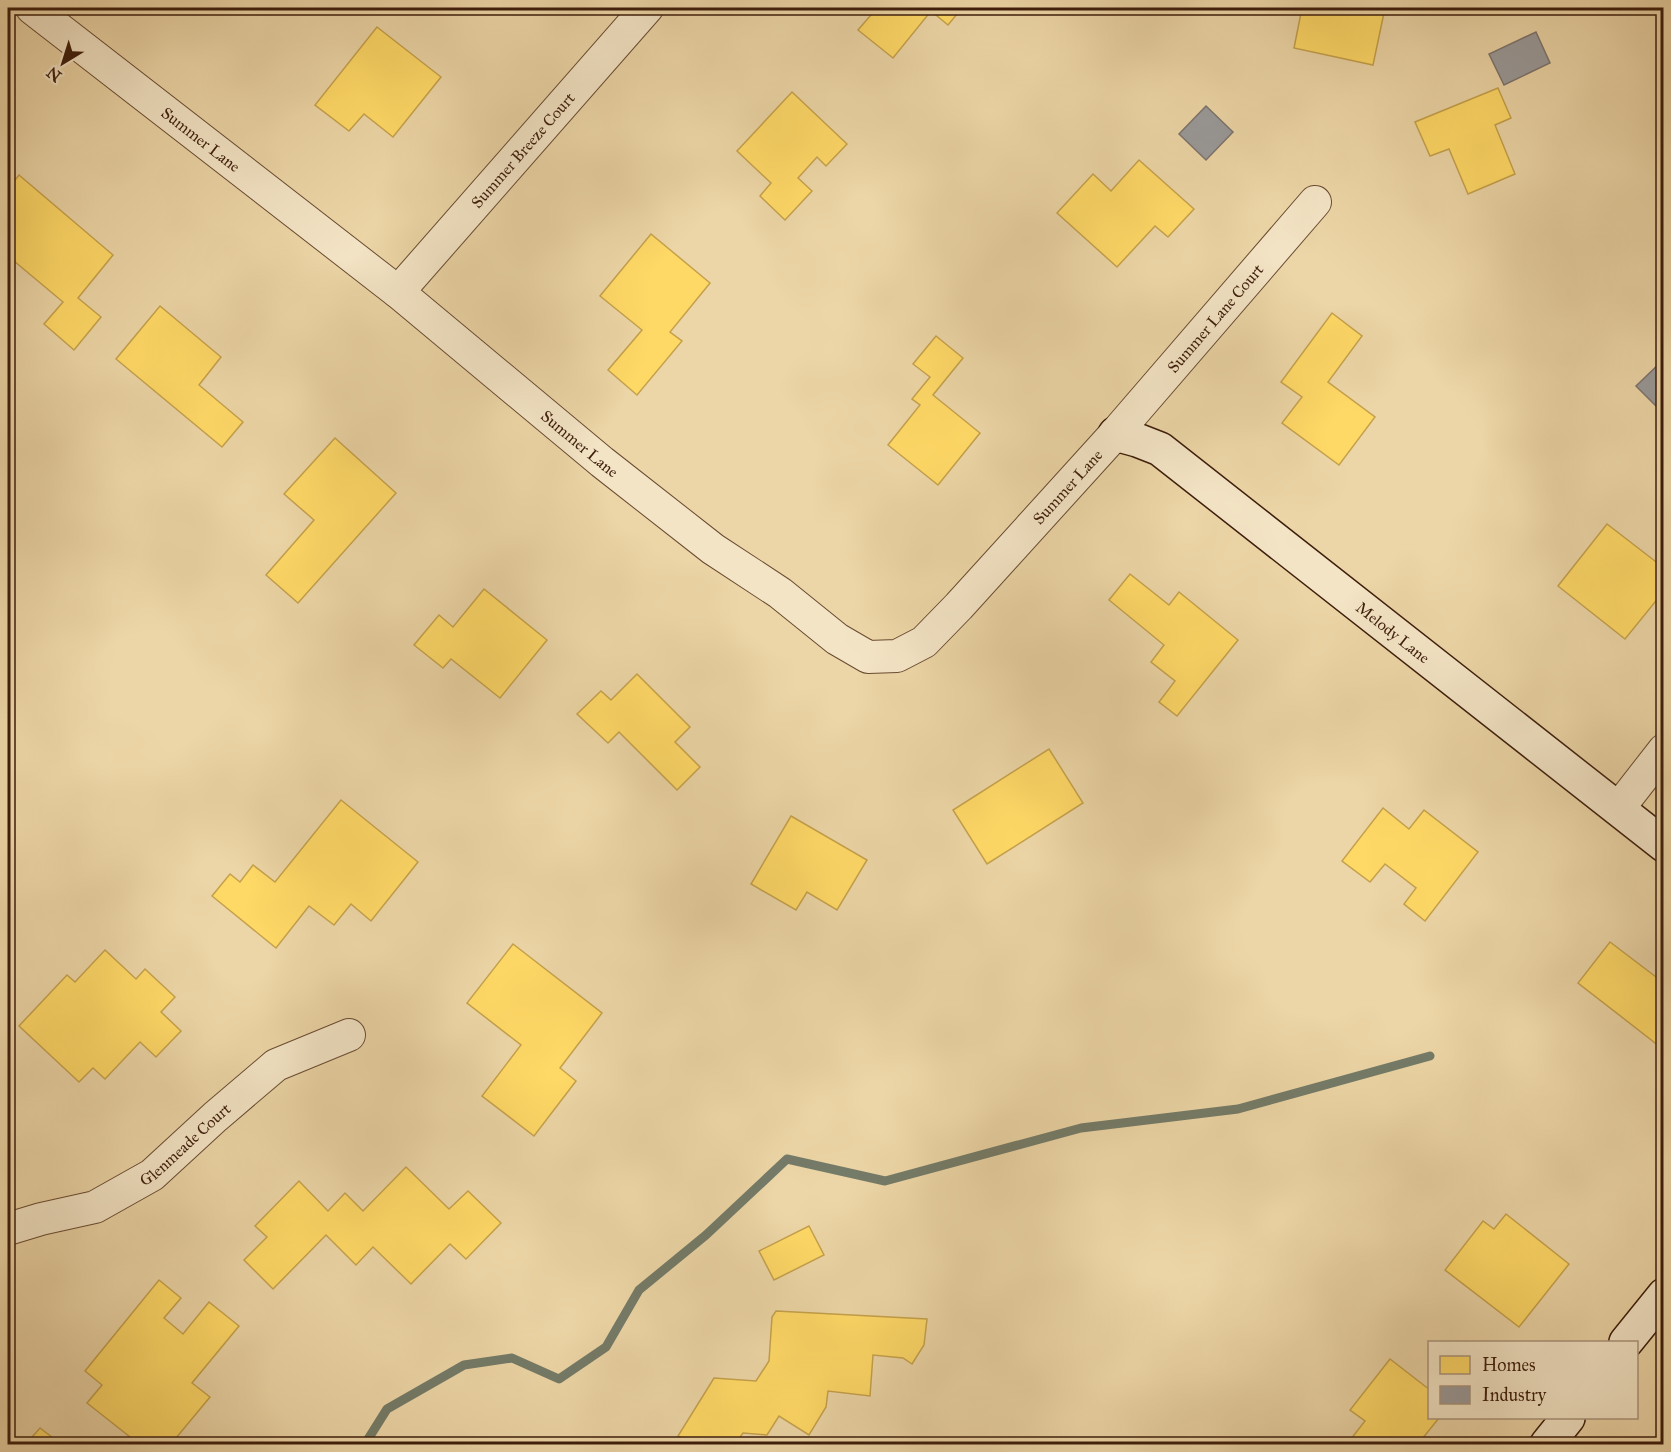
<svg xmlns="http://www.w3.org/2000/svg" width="1671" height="1452" font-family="'IM FELL Great Primer',serif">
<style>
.homes{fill:#ffd966;stroke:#c5a14b;stroke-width:1.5}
.industry{fill:#999;stroke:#7d746e;stroke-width:1.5}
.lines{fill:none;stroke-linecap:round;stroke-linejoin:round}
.stream{stroke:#747b68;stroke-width:9}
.street-casing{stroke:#694b32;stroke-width:34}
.secondary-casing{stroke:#3d1d0b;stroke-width:36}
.street{stroke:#f3e4c5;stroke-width:32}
.secondary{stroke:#f3e4c5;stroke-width:33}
.labels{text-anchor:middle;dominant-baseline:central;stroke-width:6;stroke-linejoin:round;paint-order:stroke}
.street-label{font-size:16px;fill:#3d1d0b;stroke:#f3e4c5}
</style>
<rect width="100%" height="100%" fill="#ecd5a6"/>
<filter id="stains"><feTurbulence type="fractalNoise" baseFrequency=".00333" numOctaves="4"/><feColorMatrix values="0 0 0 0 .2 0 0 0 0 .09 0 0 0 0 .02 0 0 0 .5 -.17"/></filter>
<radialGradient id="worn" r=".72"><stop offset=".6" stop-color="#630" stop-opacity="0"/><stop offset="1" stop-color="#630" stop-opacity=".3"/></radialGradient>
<!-- homes -->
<g class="homes">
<path d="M 877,8 L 962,8 L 948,25 L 931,11 L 893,58 L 858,30 Z"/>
<path d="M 1302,8 L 1385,8 L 1373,65 L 1294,48 Z"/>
<path d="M 377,27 L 441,77 L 393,137 L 364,114 L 349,131 L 315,105 Z"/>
<path d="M 1498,88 L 1511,118 L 1495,125 L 1515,174 L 1468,194 L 1449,149 L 1430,156 L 1415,122 Z"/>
<path d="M 792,92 L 847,144 L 826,166 L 817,157 L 798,178 L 812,191 L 785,220 L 760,196 L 771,183 L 737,151 Z"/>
<path d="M 1139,160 L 1194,209 L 1168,237 L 1155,226 L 1117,267 L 1057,213 L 1093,174 L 1111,191 Z"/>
<path d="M 19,175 L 113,255 L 78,298 L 101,317 L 74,350 L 44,324 L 63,302 L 8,256 L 8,189 Z"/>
<path d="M 651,234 L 710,283 L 670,332 L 682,341 L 637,395 L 608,370 L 642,330 L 600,296 Z"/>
<path d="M 160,306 L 221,357 L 199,385 L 243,422 L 222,447 L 116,359 Z"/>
<path d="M 1332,313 L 1362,336 L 1328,382 L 1375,417 L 1339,465 L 1282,423 L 1302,397 L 1281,382 Z"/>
<path d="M 936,336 L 963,358 L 933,395 L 980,433 L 938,485 L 888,445 L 920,405 L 912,399 L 930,377 L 913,364 Z"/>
<path d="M 335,438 L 396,493 L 298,603 L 266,575 L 314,520 L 284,494 Z"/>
<path d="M 1607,524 L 1664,568 L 1664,591 L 1625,639 L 1558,586 Z"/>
<path d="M 1130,574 L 1169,605 L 1179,592 L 1238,640 L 1177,716 L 1159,702 L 1175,681 L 1151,662 L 1164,645 L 1109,600 Z"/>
<path d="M 484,589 L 547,640 L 500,698 L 451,659 L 443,668 L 414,645 L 439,615 L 453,627 Z"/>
<path d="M 637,674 L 690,727 L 675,742 L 700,767 L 677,790 L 619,732 L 608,743 L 577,714 L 601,691 L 611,700 Z"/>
<path d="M 1049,749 L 1083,803 L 987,864 L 953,810 Z"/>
<path d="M 341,800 L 418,862 L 371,921 L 351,904 L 334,925 L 309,906 L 276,948 L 212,896 L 230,874 L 240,882 L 253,865 L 275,882 Z"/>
<path d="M 1383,808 L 1409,829 L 1424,810 L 1478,852 L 1425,921 L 1404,904 L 1416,888 L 1385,864 L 1370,882 L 1342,861 Z"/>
<path d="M 791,816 L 867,860 L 837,910 L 807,892 L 796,910 L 751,884 Z"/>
<path d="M 1610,942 L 1664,983 L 1664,1040 L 1659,1046 L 1578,983 Z"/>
<path d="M 513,944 L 602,1013 L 560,1068 L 576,1081 L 534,1136 L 482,1096 L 521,1045 L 467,1003 Z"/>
<path d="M 105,950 L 136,979 L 145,969 L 175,997 L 161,1012 L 181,1031 L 156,1057 L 140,1042 L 105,1079 L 93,1068 L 79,1082 L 19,1026 L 67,975 L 75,982 Z"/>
<path d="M 406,1167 L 449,1209 L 468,1191 L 501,1223 L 466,1259 L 450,1244 L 411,1284 L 373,1247 L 356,1265 L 326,1235 L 273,1289 L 244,1260 L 267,1237 L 255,1226 L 299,1181 L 328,1211 L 345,1193 L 363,1211 Z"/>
<path d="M 1506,1214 L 1569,1264 L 1519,1327 L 1445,1270 L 1483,1221 L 1494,1229 Z"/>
<path d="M 809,1226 L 824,1255 L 774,1280 L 759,1251 Z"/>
<path d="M 159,1280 L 181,1298 L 164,1318 L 183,1334 L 209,1302 L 239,1326 L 192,1383 L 210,1397 L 171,1444 L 139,1444 L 87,1403 L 102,1385 L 85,1371 Z"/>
<path d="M 776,1311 L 927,1319 L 924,1345 L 912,1364 L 903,1358 L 873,1355 L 870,1396 L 828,1391 L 826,1407 L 809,1435 L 779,1416 L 767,1435 L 743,1433 L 735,1444 L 692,1444 L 678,1436 L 714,1378 L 756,1381 L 769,1361 L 772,1317 Z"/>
<path d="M 1390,1359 L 1430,1390 L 1430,1418 L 1439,1418 L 1418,1444 L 1347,1444 L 1365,1421 L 1350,1410 Z"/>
<path d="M 40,1428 L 61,1444 L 26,1444 Z"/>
</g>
<!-- industry -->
<g class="industry">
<path d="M 1536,32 L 1550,63 L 1504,85 L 1489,54 Z"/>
<path d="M 1206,106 L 1233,132 L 1206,160 L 1179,134 Z"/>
<path d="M 1661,362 L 1664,364 L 1664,414 L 1636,386 Z"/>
</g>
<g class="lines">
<!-- stream -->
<path class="stream" d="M 365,1444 L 387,1409 L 464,1365 L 512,1358 L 559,1379 L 606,1347 L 639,1290 L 706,1235 L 787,1159 L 885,1181 L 1081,1128 L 1238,1109 L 1430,1056"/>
<!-- street casing -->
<g class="street-casing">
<g id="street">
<path id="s1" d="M 32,8 L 398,292 L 602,462 L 713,549 L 780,593 L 837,639 L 868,657 L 897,656 L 924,642 L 959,606 L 1115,434 L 1315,202"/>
<path id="s2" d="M 398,292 L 647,8"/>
<path d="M 1618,809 L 1664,750"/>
<path id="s3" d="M 8,1229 L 41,1219 L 95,1207 L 152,1175 L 215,1117 L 276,1065 L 349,1035"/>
</g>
</g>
<!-- secondary casing -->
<g class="secondary-casing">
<g id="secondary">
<path id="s4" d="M 1115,434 L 1137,440 L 1160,449 L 1664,845"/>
<path d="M 1626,1342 L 1664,1295"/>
<path d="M 1547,1444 L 1568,1418"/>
</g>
</g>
<!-- street -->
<use href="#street" class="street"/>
<!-- secondary -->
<use href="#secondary" class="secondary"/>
</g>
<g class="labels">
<!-- street labels -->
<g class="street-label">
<text stroke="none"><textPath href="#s1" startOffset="214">Summer Lane</textPath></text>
<text stroke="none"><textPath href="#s2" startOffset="189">Summer Breeze Court</textPath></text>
<text stroke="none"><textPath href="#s1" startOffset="1554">Summer Lane Court</textPath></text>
<text stroke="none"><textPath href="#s1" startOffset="700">Summer Lane</textPath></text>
<text stroke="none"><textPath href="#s1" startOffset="1330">Summer Lane</textPath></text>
<text stroke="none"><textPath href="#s4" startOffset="344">Melody Lane</textPath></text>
<text stroke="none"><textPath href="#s3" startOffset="200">Glenmeade Court</textPath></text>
</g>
</g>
<!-- margin -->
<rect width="1671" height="1452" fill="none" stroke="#ecd5a6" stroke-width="30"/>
<rect x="9" y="9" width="1653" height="1434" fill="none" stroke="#3d1d0b" stroke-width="3"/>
<rect x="15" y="15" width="1641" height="1422" fill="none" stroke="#3d1d0b" stroke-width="1.5"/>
<!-- legend -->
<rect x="1428" y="1341" width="210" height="78" fill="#f3e4c5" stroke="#aa947b" stroke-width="1.5"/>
<rect x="1440" y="1356" width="30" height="18" fill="#ffd966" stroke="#aa947b" stroke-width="1.5"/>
<text x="1482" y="1371" font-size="18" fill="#3d1d0b">Homes</text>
<rect x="1440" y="1386" width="30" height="18" fill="#999999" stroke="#aa947b" stroke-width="1.5"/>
<text x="1482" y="1401" font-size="18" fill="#3d1d0b">Industry</text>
<!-- north arrow -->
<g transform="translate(63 63) rotate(218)" stroke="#f3e4c5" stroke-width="4.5" paint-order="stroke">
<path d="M0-4.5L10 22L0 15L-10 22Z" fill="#3d1d0b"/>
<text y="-9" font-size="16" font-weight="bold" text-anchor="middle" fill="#3d1d0b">N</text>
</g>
<rect width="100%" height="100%" filter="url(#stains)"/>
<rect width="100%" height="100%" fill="url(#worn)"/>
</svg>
